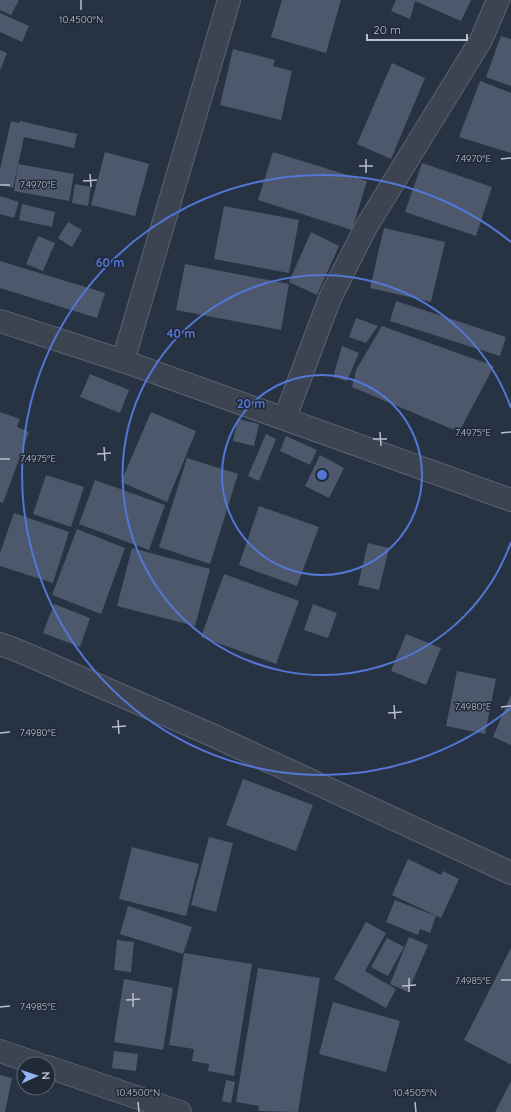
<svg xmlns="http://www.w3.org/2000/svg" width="511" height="1112" font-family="Quicksand,sans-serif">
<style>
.building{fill:#4e586c}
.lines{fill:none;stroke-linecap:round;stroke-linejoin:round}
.street-casing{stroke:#5a6270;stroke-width:24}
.street{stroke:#3c4452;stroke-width:22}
.ticks{fill:none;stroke:#b9bfcc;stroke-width:1.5}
.ring{fill:none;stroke:#5476d4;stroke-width:2}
.ticks-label{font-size:10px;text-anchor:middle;fill:#b9bfcc;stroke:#202938;stroke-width:3;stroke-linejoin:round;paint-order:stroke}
.centre{fill:#5476d4;stroke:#202938;stroke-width:2}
.ring-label{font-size:12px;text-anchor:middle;font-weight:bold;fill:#5476d4;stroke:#202938;stroke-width:3;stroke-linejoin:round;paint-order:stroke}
</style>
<rect width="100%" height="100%" fill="#273243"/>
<!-- building -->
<g class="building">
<path d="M 0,0 L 19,0 L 11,15 L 0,10 Z"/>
<path d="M 282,0 L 341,0 L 326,53 L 271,37 Z"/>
<path d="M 396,0 L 471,0 L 461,21 L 415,1 L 410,19 L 391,11 Z"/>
<path d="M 0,13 L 29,26 L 22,42 L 0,32 Z"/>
<path d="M 501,36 L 511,39 L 511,86 L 486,77 Z"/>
<path d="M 233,49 L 275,60 L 273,66 L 292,71 L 281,120 L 220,105 Z"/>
<path d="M 0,50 L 7,53 L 0,71 Z"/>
<path d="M 392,63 L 425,78 L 391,159 L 357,144 Z"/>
<path d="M 480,81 L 511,93 L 511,153 L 459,137 Z"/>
<path d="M 11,121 L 19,123 L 20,121 L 77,134 L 74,148 L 24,137 L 13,188 L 0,185 L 0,169 Z"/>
<path d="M 105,152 L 149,164 L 135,216 L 91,205 Z"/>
<path d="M 273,152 L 367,181 L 352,230 L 258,200 Z"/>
<path d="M 422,163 L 492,187 L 476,236 L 405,212 Z"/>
<path d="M 18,164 L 74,174 L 69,201 L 14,191 Z"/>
<path d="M 75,184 L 91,187 L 88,206 L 72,203 Z"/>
<path d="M 0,196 L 19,202 L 14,218 L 0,214 Z"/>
<path d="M 22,204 L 55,212 L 52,227 L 19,220 Z"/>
<path d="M 224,206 L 299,220 L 289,273 L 214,259 Z"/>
<path d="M 68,222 L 82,230 L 72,247 L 58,238 Z"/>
<path d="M 384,228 L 445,242 L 431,302 L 370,288 Z"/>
<path d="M 311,232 L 339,246 L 317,295 L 289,282 Z"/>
<path d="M 38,236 L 55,243 L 43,271 L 26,264 Z"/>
<path d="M 0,261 L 105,293 L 97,318 L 0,288 Z"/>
<path d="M 185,264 L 289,284 L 281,330 L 176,310 Z"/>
<path d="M 396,301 L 506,337 L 500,356 L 390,321 Z"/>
<path d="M 356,318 L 378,326 L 366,343 L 349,337 Z"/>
<path d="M 382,326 L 494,366 L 459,432 L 352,387 L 356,370 Z"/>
<path d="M 342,346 L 359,353 L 347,381 L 333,377 Z"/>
<path d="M 90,374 L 129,390 L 120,413 L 80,397 Z"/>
<path d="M 0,412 L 20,419 L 17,427 L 29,432 L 3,503 L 0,502 Z"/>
<path d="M 151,412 L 196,431 L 167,502 L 121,482 Z"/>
<path d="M 238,419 L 259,424 L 254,446 L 233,441 Z"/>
<path d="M 266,434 L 276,439 L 259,481 L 248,476 Z"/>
<path d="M 286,436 L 317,450 L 310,465 L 280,451 Z"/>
<path d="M 320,455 L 344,468 L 329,498 L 305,486 Z"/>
<path d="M 187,458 L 238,474 L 210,564 L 159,547 Z"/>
<path d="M 46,475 L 84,487 L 71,527 L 33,514 Z"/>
<path d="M 95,480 L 165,505 L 149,550 L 79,524 Z"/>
<path d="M 259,506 L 319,527 L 297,586 L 239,565 Z"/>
<path d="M 14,513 L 69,532 L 53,583 L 0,566 L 0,553 Z"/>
<path d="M 77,529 L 125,548 L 101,614 L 52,595 Z"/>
<path d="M 368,543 L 389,548 L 379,590 L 358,585 Z"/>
<path d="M 132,548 L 210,569 L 195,626 L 117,606 Z"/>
<path d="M 224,574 L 299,601 L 276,664 L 201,637 Z"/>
<path d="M 54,604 L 90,618 L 80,647 L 43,633 Z"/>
<path d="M 313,604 L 337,613 L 328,638 L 304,630 Z"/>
<path d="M 406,634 L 441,648 L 426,685 L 391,671 Z"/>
<path d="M 457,671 L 496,679 L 485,734 L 446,726 Z"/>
<path d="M 511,695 L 511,745 L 493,737 Z"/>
<path d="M 243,779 L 313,805 L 296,851 L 226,825 Z"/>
<path d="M 209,837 L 233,843 L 216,912 L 191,905 Z"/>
<path d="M 132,847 L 199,864 L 186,916 L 119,899 Z"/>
<path d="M 408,859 L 441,875 L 443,871 L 459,879 L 441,918 L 392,895 Z"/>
<path d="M 395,900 L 436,916 L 430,933 L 420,929 L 418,935 L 386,922 Z"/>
<path d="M 128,906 L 192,927 L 183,954 L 120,934 Z"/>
<path d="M 366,922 L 386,933 L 365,971 L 396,989 L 386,1008 L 334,979 Z"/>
<path d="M 409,937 L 428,945 L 408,992 L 390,984 Z"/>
<path d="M 387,938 L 404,947 L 388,976 L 371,967 Z"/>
<path d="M 117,940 L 134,942 L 131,972 L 114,970 Z"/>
<path d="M 511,948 L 511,1063 L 510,1064 L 464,1040 Z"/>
<path d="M 184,953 L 252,964 L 234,1076 L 208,1071 L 209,1064 L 192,1061 L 194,1049 L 169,1045 Z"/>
<path d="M 258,968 L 320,978 L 298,1112 L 258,1111 L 259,1106 L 236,1102 Z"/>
<path d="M 124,979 L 173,988 L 163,1050 L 114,1042 Z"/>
<path d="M 333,1002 L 400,1021 L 386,1072 L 319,1054 Z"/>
<path d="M 114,1051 L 138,1054 L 136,1071 L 112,1068 Z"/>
<path d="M 0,1075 L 12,1078 L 5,1112 L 0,1112 Z"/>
<path d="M 226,1080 L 235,1082 L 231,1103 L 222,1101 Z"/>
<path d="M 511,1081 L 511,1112 L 495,1112 Z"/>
</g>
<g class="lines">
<!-- street casing -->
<g class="street-casing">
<g id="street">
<path d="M 0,321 L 123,361 L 511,500"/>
<path d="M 123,361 L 229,0"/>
<path d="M 285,418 L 330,298 L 366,227 L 481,40 L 498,0"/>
<path d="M 0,644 L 19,651 L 212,735 L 511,873"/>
<path d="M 0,1051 L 38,1064"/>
<path d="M 48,1067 L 180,1112"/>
</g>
</g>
<!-- street -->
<use href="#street" class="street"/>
</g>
<!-- ticks -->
<path class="ticks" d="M 81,0 L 81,10M 366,159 L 366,173M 501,159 L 511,158M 359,166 L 373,166M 90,174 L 91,187M 83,181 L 97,180M 0,185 L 10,185M 380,432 L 381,446M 501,433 L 511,432M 373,439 L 387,439M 104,447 L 105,461M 97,454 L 111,453M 0,459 L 10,459M 394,705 L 395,719M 501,707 L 511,706M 388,713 L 402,712M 118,720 L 119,734M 112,727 L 126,726M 0,733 L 10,732M 409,978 L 409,992M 501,980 L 511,980M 402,986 L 416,985M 133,993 L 133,1007M 126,1000 L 140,999M 0,1007 L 10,1006M 138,1102 L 139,1112M 415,1102 L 416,1112"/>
<!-- distance rings -->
<g class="ring">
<circle cx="322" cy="475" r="100"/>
<path d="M511 542A200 200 0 1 1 511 408"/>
<path d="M511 708A300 300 0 1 1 511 242"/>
</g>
<g class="ticks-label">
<text x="81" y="23">10.4500°N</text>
<text x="473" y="162">7.4970°E</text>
<text x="38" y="188">7.4970°E</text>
<text x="473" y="436">7.4975°E</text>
<text x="38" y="462">7.4975°E</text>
<text x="473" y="710">7.4980°E</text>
<text x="38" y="736">7.4980°E</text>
<text x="473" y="984">7.4985°E</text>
<text x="38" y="1010">7.4985°E</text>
<text x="138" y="1096">10.4500°N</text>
<text x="415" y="1096">10.4505°N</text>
</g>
<circle cx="322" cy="475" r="6" class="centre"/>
<g class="ring-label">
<text x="110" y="267">60 m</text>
<text x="181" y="338">40 m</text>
<text x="251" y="408">20 m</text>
</g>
<!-- north arrow -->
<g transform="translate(36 1076) rotate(87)"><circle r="19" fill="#202938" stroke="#5d6573"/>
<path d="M0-3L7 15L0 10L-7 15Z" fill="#93b5f7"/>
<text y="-6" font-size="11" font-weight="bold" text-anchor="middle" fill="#b9bfcc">N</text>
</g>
<!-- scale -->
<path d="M367 34v6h100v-6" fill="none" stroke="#b9bfcc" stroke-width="2"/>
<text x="373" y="34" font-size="12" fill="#b9bfcc" stroke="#202938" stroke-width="3" paint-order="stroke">20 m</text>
</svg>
